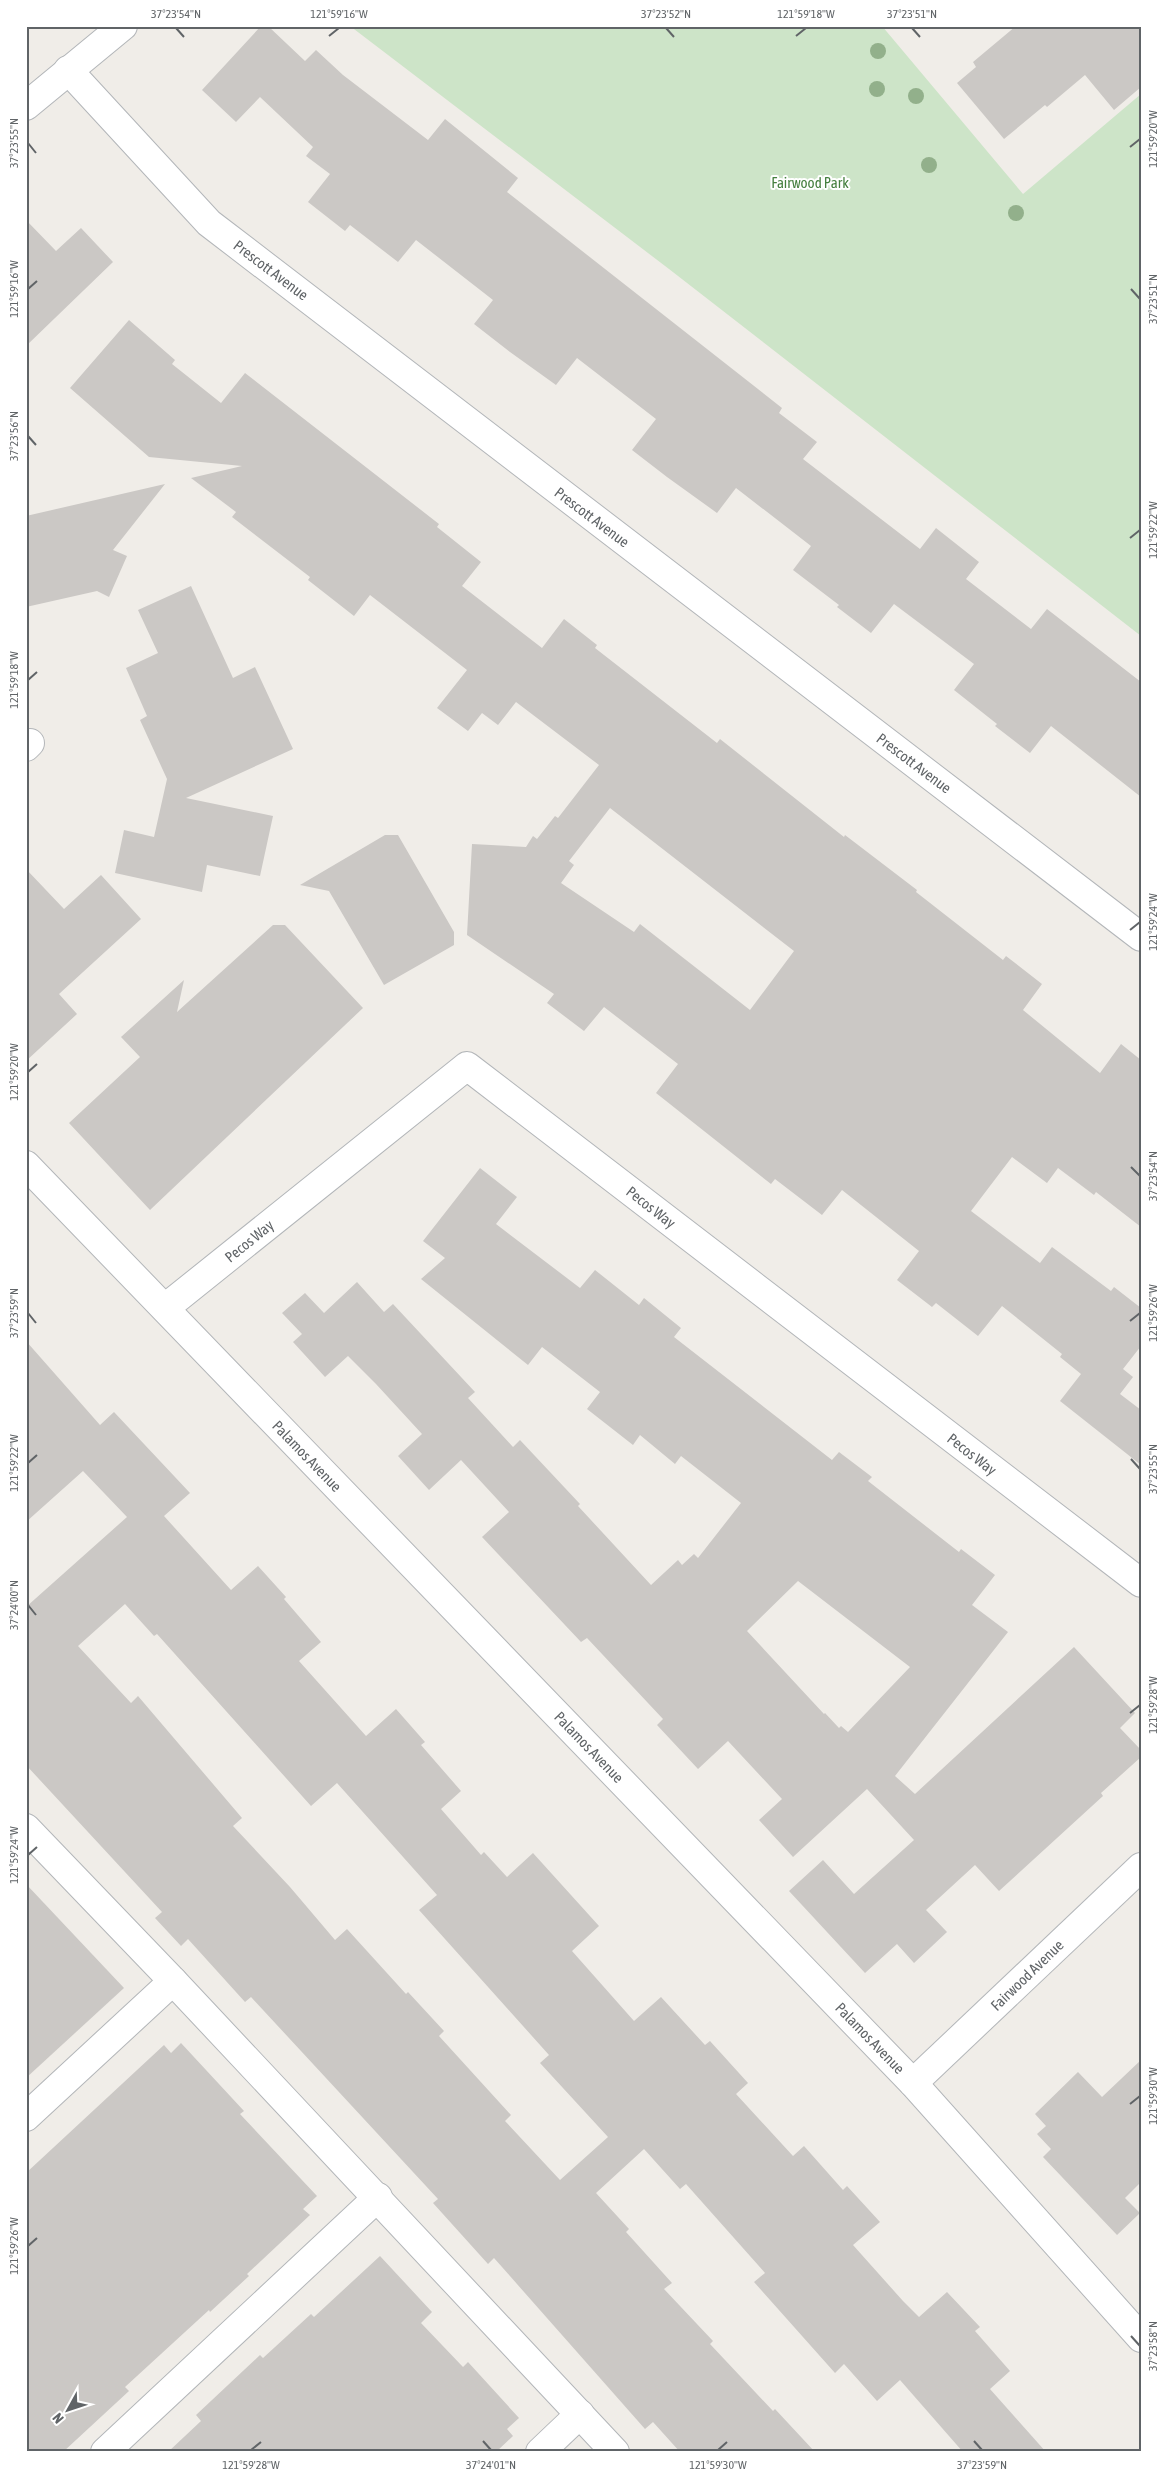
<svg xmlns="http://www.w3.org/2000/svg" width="1167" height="2478" font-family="'Asap Condensed',sans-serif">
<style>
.green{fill:#cde4c8}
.building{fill:#cbc8c5;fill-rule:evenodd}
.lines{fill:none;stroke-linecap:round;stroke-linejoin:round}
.minor-casing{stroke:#b3b6b9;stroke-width:30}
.minor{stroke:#fff;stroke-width:28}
.tree{fill:#92b08b}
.ticks{fill:none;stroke:#606467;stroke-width:2}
.labels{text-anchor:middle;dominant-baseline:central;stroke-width:4;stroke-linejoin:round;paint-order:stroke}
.park-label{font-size:15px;fill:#457f3f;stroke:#fff}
.street-label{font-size:15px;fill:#606467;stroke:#fff}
.neatline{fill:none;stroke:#606467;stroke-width:2}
.ticks-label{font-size:12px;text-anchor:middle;fill:#606467}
</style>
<rect width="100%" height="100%" fill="#f0ede8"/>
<!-- green -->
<path class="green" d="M 350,26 L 882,26 L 1023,194 L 1141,94 L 1141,636 L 669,269 Z"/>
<!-- building -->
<g class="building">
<path d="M 261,26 L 268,26 L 305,61 L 316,50 L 343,75 L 428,140 L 445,119 L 518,178 L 507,192 L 782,408 L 779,413 L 817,442 L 803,459 L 920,549 L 936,528 L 979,562 L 966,579 L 1031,629 L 1047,609 L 1141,682 L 1141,797 L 1051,726 L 1030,753 L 995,726 L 997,724 L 954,690 L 974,664 L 894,604 L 871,633 L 837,607 L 839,605 L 793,570 L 811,546 L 736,488 L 717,513 L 667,477 L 632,450 L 656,419 L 577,358 L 556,385 L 510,352 L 474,324 L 493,300 L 416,240 L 398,262 L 350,225 L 345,231 L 308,202 L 330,174 L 306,156 L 313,147 L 260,97 L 236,122 L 202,90 Z"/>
<path d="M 1016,26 L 1141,26 L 1141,87 L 1114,110 L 1085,75 L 1047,107 L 1045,105 L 1004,139 L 957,83 L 976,67 L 973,62 Z"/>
<path d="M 26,220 L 56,251 L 81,228 L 113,262 L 26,346 Z"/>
<path d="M 129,320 L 175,360 L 172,364 L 221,403 L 245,373 L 439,524 L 437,527 L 481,562 L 462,586 L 542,648 L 564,619 L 597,645 L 595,648 L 717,743 L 720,739 L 844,837 L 845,835 L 917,890 L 916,892 L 1003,960 L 1006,956 L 1042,984 L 1023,1010 L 1100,1073 L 1121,1044 L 1141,1060 L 1141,1227 L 1096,1192 L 1094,1195 L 1058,1168 L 1047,1183 L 1012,1157 L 971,1211 L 1040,1263 L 1052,1247 L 1111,1291 L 1114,1287 L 1141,1308 L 1141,1346 L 1123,1369 L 1133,1377 L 1120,1394 L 1141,1410 L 1141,1465 L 1060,1401 L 1081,1374 L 1060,1357 L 1062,1354 L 1002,1306 L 978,1336 L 936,1303 L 932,1307 L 897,1280 L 919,1251 L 842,1190 L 822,1215 L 775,1179 L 771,1184 L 656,1093 L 678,1064 L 604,1007 L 584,1031 L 547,1003 L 554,994 L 467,935 L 472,844 L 526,847 L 533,836 L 537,839 L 555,816 L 558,818 L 599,765 L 516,702 L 498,725 L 482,713 L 468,731 L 437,708 L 467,670 L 370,595 L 354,616 L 308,580 L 310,577 L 232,517 L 236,512 L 191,478 L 242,466 L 149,457 L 70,388 ZM 610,808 L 794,951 L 750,1010 L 640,924 L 634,932 L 561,883 L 574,865 L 569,861 Z"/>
<path d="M 165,484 L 113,550 L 127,556 L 109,597 L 97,591 L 26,607 L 26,516 Z"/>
<path d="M 191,586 L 233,678 L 255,667 L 293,749 L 186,798 L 273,816 L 260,876 L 207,865 L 202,892 L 115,873 L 124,830 L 154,837 L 167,779 L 140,720 L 147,716 L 126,668 L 158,653 L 138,610 Z"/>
<path d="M 385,835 L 398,835 L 454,932 L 454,945 L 384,985 L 329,891 L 300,885 Z"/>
<path d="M 26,869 L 64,909 L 101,875 L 141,919 L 59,994 L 77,1014 L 26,1061 Z"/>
<path d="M 273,925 L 285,925 L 363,1008 L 150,1210 L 69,1123 L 140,1057 L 121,1037 L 184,980 L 177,1012 Z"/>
<path d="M 480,1168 L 517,1197 L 496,1224 L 580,1288 L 595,1270 L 639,1305 L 644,1298 L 681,1328 L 674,1337 L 832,1460 L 839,1452 L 872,1477 L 868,1481 L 959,1552 L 961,1549 L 995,1575 L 972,1605 L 1008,1632 L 895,1776 L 915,1794 L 1074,1647 L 1135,1713 L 1120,1728 L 1141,1750 L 1141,1757 L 1101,1793 L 1103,1796 L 999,1891 L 975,1865 L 926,1910 L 947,1932 L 914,1963 L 897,1944 L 865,1973 L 789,1891 L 823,1860 L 854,1894 L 914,1840 L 867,1789 L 793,1857 L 759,1820 L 782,1799 L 728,1741 L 698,1769 L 657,1725 L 663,1719 L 587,1638 L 581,1642 L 482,1537 L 509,1512 L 461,1460 L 429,1490 L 398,1456 L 422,1434 L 376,1384 L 348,1356 L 325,1377 L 293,1342 L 302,1334 L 282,1313 L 305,1293 L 324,1313 L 357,1282 L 384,1312 L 393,1304 L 475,1392 L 468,1398 L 513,1447 L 520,1440 L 580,1504 L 578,1506 L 651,1585 L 678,1560 L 682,1565 L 694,1554 L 698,1558 L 741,1503 L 681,1456 L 675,1464 L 640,1435 L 633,1445 L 587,1409 L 600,1392 L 542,1347 L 528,1365 L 421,1279 L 445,1258 L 423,1241 ZM 798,1581 L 910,1667 L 848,1732 L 841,1726 L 839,1728 L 825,1713 L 824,1714 L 747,1631 Z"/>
<path d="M 26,1341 L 100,1425 L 114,1412 L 190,1493 L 164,1516 L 231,1590 L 258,1566 L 286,1597 L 284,1599 L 321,1642 L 299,1661 L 366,1736 L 396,1709 L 425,1742 L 421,1745 L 461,1791 L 441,1809 L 481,1855 L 484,1852 L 507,1877 L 533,1853 L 599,1926 L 572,1951 L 634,2021 L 661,1997 L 705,2045 L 710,2041 L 748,2083 L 736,2094 L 793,2156 L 804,2146 L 843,2190 L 847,2186 L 880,2222 L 853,2245 L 903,2301 L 919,2317 L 947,2292 L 980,2327 L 975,2331 L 1010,2371 L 990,2389 L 1046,2452 L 963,2452 L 900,2380 L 877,2401 L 844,2364 L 835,2373 L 754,2282 L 765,2273 L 686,2184 L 680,2189 L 644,2149 L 596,2193 L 629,2229 L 626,2232 L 672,2283 L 664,2289 L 713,2341 L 710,2344 L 773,2411 L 775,2409 L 815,2452 L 680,2452 L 653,2422 L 645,2429 L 494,2258 L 488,2264 L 433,2203 L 438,2199 L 251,1997 L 245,2002 L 188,1939 L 181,1946 L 155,1918 L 162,1912 L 26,1765 L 26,1607 L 127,1517 L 83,1471 L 26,1522 ZM 125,1604 L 154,1636 L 157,1634 L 311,1806 L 337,1783 L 437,1895 L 419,1910 L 549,2055 L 540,2063 L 608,2137 L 560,2180 L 505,2121 L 511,2115 L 439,2036 L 444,2031 L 408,1992 L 406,1994 L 347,1929 L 335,1940 L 290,1887 L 233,1826 L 242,1818 L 138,1696 L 131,1703 L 78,1646 Z"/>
<path d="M 26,1884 L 124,1988 L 26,2078 Z"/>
<path d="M 181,2043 L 244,2111 L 240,2114 L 317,2196 L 303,2209 L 310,2215 L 247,2274 L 249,2276 L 210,2312 L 209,2310 L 125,2387 L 129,2391 L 63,2452 L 26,2452 L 26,2173 L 164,2045 L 171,2053 Z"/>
<path d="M 1141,2060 L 1141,2182 L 1125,2198 L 1140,2213 L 1117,2235 L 1043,2157 L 1051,2149 L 1037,2134 L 1046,2126 L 1035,2114 L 1078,2072 L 1102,2097 Z"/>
<path d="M 380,2256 L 432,2312 L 421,2323 L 463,2367 L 468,2362 L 519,2418 L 507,2429 L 513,2436 L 496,2452 L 168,2452 L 201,2421 L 196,2415 L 260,2355 L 263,2358 L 311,2314 L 314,2317 Z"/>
</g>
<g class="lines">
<!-- minor casing -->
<g class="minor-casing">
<g id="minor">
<path d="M 68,70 L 209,223 L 1141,937"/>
<path d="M 26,106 L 123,26"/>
<path d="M 26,747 L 30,743"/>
<path d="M 26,1165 L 913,2083 L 1141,2338"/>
<path d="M 165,1308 L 467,1066 L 1141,1583"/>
<path d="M 26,1828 L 173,1981 L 615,2452"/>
<path d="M 913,2083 L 1141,1867"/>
<path d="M 26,2117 L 173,1981"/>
<path d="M 105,2452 L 378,2197"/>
<path d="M 540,2452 L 580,2414"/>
</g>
</g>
<!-- minor -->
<use href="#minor" class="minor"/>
</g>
<!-- trees -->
<g class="tree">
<circle cx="878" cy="51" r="8"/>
<circle cx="877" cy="89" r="8"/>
<circle cx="916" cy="96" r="8"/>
<circle cx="929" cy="165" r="8"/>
<circle cx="1016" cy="213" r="8"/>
</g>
<!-- ticks -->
<path class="ticks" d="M 176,28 L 184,37M 666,28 L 674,37M 912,28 L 920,37M 329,36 L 339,28M 796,36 L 806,28M 28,143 L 36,153M 1130,147 L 1140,139M 28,289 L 37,281M 1131,289 L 1140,299M 28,436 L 36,445M 1130,538 L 1140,530M 28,680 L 37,672M 1130,930 L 1140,922M 28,1072 L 37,1064M 1131,1167 L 1140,1176M 28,1313 L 36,1323M 1130,1321 L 1140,1313M 1131,1459 L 1140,1469M 28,1463 L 37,1455M 28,1605 L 36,1615M 1130,1713 L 1140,1705M 28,1855 L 37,1847M 1130,2104 L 1140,2096M 28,2246 L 37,2238M 1131,2336 L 1140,2346M 483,2441 L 491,2450M 974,2441 L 982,2450M 251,2450 L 261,2442M 718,2450 L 727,2442"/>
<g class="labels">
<!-- park labels -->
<g class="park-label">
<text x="810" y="182">Fairwood Park</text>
</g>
<!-- street labels -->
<g class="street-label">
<text transform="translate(271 270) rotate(37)">Prescott Avenue</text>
<text transform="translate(592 517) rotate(37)">Prescott Avenue</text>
<text transform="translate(914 763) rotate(37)">Prescott Avenue</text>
<text transform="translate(651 1207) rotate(38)">Pecos Way</text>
<text transform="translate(249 1241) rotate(-39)">Pecos Way</text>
<text transform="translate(972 1454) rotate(38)">Pecos Way</text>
<text transform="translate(307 1456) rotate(46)">Palamos Avenue</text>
<text transform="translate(589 1747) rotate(46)">Palamos Avenue</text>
<text transform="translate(1027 1975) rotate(-44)">Fairwood Avenue</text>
<text transform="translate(870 2038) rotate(46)">Palamos Avenue</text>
</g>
</g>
<!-- border -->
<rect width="1167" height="2478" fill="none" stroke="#ffffff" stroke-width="55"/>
<!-- north arrow -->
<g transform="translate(68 2410) rotate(230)" stroke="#ffffff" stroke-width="4" paint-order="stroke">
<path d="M0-4L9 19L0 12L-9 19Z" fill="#606467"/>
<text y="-8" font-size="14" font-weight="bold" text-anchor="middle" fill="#606467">N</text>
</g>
<rect x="28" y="28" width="1112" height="2422" class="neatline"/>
<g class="ticks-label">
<text x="176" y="18">37°23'54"N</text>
<text x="339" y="18">121°59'16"W</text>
<text x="666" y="18">37°23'52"N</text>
<text x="806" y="18">121°59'18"W</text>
<text x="912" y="18">37°23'51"N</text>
<text transform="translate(1153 139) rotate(-90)" y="4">121°59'20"W</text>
<text transform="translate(14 143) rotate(-90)" y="4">37°23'55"N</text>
<text transform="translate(14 289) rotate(-90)" y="4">121°59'16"W</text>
<text transform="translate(1153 299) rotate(-90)" y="4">37°23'51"N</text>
<text transform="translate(14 436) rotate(-90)" y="4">37°23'56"N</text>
<text transform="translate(1153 530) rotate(-90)" y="4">121°59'22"W</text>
<text transform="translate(14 680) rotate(-90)" y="4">121°59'18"W</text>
<text transform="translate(1153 922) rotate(-90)" y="4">121°59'24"W</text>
<text transform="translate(14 1072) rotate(-90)" y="4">121°59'20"W</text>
<text transform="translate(1153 1176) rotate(-90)" y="4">37°23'54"N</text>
<text transform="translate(14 1313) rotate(-90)" y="4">37°23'59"N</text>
<text transform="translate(1153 1313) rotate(-90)" y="4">121°59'26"W</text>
<text transform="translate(14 1463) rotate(-90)" y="4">121°59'22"W</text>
<text transform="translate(1153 1469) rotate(-90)" y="4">37°23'55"N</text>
<text transform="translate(14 1605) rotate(-90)" y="4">37°24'00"N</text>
<text transform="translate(1153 1705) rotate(-90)" y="4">121°59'28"W</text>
<text transform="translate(14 1855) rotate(-90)" y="4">121°59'24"W</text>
<text transform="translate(1153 2096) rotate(-90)" y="4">121°59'30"W</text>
<text transform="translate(14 2246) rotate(-90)" y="4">121°59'26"W</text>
<text transform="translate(1153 2346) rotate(-90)" y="4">37°23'58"N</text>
<text x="251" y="2469">121°59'28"W</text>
<text x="491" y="2469">37°24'01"N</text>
<text x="718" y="2469">121°59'30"W</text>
<text x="982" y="2469">37°23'59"N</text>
</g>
</svg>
